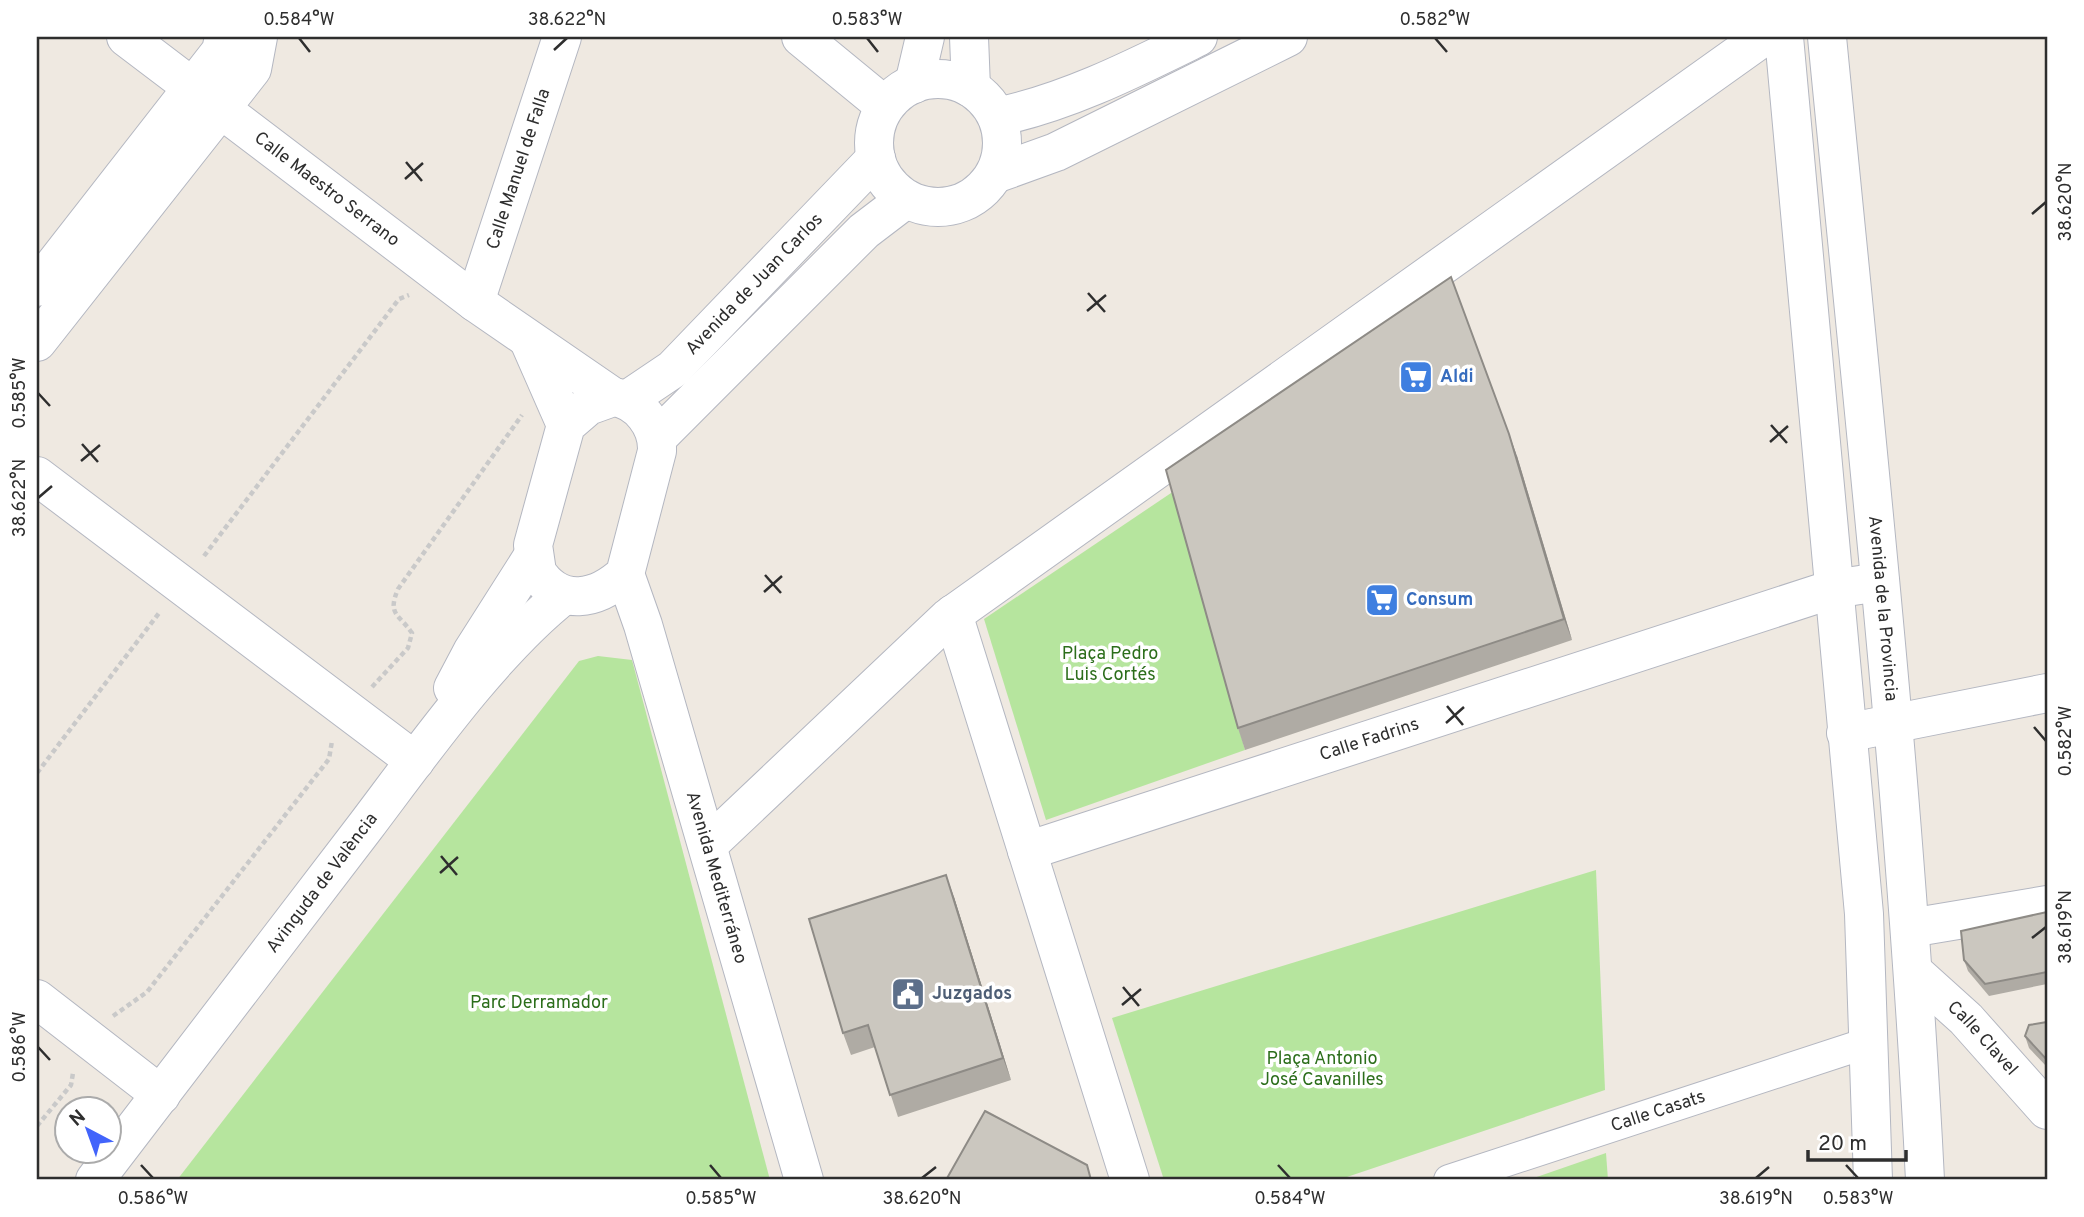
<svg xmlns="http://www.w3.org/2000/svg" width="2084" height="1217" font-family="Overpass,sans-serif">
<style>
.green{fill:#b6e59e}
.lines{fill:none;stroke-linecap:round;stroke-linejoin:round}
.pedestrian-casing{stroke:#b4b7c1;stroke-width:32}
.minor-casing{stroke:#b4b7c1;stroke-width:40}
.secondary-casing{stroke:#b4b7c1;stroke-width:40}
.path{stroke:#c9c9c9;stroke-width:4.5;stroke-dasharray:5 3.5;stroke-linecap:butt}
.pedestrian{stroke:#fff;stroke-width:30}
.minor{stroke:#fff;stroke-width:38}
.secondary{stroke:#fff;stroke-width:38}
.wall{fill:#afaba4}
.shaded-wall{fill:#8e8b86}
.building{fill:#cbc7bf;stroke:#8e8b86;stroke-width:2}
.ticks{fill:none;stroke:#2e2e2e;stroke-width:2.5}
.labels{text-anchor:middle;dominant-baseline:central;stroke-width:7;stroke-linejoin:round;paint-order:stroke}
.street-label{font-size:18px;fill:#2e2e2e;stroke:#fff}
.shop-label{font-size:18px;font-weight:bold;fill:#366cbe;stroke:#fff;text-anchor:start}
.park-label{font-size:18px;fill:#2c6e1b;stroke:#fff}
.service-label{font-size:18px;font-weight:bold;fill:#4e5e75;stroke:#fff;text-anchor:start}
.neatline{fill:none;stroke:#2e2e2e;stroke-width:2.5}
.ticks-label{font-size:18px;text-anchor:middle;fill:#2e2e2e}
</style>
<rect width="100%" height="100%" fill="#efe9e1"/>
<!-- green -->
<g class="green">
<path d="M 1174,491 L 1245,750 L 1046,820 L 984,619 Z"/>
<path d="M 598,656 L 632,660 L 770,1180 L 177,1180 L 579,661 Z"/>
<path d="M 1596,870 L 1605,1090 L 1338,1180 L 1164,1180 L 1112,1018 Z"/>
<path d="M 1606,1153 L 1608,1180 L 1528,1180 Z"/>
</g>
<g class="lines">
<!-- pedestrian casing -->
<g class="pedestrian-casing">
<g id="pedestrian">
<path id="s1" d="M 1449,1180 L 1870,1042"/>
</g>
</g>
<!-- minor casing -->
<g class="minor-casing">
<g id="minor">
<path id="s2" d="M 126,37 L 475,302 L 613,397"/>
<path d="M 801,37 L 885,106"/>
<path d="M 969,37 L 971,88"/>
<path d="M 914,84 L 925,37"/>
<path d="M 37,287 L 221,51 L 224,37"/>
<path id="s3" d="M 475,302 L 562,37"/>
<path d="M 37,342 L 252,69 L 258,37"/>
<path d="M 530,343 L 566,425"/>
<path d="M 37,476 L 415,761"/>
<path id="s4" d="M 625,574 L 643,625 L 804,1180"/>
<path d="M 953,614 L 1130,1180"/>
<path d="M 1846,733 L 2047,693"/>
<path d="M 708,845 L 948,618 L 1763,37"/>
<path id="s5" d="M 1027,851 L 1833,589 L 1880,582"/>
<path d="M 1910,928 L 2047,905"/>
<path id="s6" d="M 1915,973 L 1966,1019 L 2047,1110"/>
<path d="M 37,999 L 161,1095"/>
</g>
</g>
<!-- secondary casing -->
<g class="secondary-casing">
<g id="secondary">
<path d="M 1784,37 L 1864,914 L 1873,1180"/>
<path id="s7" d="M 1827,37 C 1864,418 1906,798 1925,1180"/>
<circle cx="938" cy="143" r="64"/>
<path d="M 997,117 C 1068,102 1133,69 1198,37"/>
<path d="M 995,174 L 1056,152 L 1288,37"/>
<path d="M 613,397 C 639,400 658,426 657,451 L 625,574 C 597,600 560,608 537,572 L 533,545 L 566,425 L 588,406 Z"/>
<path id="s8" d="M 627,400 L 673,369 L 876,158"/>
<path d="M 657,438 L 864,231 L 906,199"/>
<path d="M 453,688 L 472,652 L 533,556"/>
<path id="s9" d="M 95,1180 C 185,1063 275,945 365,827 C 421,753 492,652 564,595"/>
</g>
</g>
<!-- path -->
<g class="path">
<path d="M 204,556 L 399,299 L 409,295"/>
<path d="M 372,687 L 408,648 L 412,633 C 399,614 387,615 398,589 L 522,415"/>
<path d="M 37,773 L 159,613"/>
<path d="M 113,1016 L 147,992 L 329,759 L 332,741"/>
<path d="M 37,1126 L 71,1085 L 73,1073"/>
</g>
<!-- pedestrian -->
<use href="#pedestrian" class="pedestrian"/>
<!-- minor -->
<use href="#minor" class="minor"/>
<!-- secondary -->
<use href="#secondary" class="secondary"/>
</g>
<!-- wall -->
<g class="wall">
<path d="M 1517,456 L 1572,640 L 1245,750 L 1238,728 Z"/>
<path d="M 954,897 L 1011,1080 L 898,1117 L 875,1047 L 851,1055 L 843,1033 Z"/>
<path d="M 2047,912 L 2047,984 L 1989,996 L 1968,971 L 1964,960 Z"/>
<path d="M 2047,1022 L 2047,1067 L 2029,1048 L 2025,1036 Z"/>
</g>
<!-- shaded-wall -->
<g class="shaded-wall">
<path d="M 1509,434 L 1517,456 L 1572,640 L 1564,619 Z"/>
<path d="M 946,875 L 954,897 L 1011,1080 L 1003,1058 Z"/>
</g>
<!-- building -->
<g class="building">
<path d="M 1451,277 L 1509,434 L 1564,619 L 1238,728 L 1166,470 Z"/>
<path d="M 946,875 L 1003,1058 L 890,1095 L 868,1025 L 843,1033 L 809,919 Z"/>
<path d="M 2047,912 L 2047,972 L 1985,984 L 1964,960 L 1961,931 Z"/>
<path d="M 2047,1022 L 2047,1060 L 2025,1036 L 2029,1025 Z"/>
<path d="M 985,1111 L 1087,1165 L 1091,1180 L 946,1180 Z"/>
</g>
<!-- ticks -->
<path class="ticks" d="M 299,38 L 310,52M 867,38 L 878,52M 1435,38 L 1447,52M 554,50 L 567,38M 406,162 L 422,181M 405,179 L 423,163M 2032,214 L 2046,202M 1088,293 L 1105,312M 1087,311 L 1106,295M 38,393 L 50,406M 1771,425 L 1787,443M 1770,442 L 1788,426M 82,444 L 98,462M 81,461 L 100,445M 38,498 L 52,486M 765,575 L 781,593M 764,592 L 782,576M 1447,706 L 1463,725M 1446,723 L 1464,707M 2034,727 L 2046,741M 441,856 L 457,875M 440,873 L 458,857M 2032,938 L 2046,927M 1123,987 L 1139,1006M 1122,1005 L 1141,989M 38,1047 L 50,1060M 141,1165 L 153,1178M 710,1165 L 721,1178M 1278,1165 L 1290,1178M 1846,1165 L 1858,1178M 922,1178 L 936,1167M 1756,1178 L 1769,1167"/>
<!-- icons -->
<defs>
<g id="supermarket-square" transform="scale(1.75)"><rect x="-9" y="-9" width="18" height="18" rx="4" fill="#3f7fe0" stroke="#fff"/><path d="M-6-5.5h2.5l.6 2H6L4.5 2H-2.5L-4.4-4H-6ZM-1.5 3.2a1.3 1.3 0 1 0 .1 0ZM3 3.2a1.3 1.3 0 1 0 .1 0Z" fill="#fff"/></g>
<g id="civic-square" transform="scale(1.75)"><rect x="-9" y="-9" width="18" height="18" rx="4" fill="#5c6f8a" stroke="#fff"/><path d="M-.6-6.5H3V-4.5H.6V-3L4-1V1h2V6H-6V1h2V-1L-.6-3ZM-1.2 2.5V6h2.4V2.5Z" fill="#fff"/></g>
</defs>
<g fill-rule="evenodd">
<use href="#supermarket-square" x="1416" y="377"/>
<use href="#supermarket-square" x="1382" y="600"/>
<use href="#civic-square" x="908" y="994"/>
</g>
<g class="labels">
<!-- street labels -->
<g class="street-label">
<text stroke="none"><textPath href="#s3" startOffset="140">Calle Manuel de Falla</textPath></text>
<text stroke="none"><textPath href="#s2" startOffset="252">Calle Maestro Serrano</textPath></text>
<text stroke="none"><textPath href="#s8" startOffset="173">Avenida de Juan Carlos</textPath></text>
<text stroke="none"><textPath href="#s7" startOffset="574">Avenida de la Provincia</textPath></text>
<text stroke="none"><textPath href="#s5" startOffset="360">Calle Fadrins</textPath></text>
<text stroke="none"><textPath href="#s4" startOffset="317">Avenida Mediterráneo</textPath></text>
<text stroke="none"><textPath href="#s9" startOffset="374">Avinguda de València</textPath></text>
<text stroke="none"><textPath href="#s6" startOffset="94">Calle Clavel</textPath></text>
<text stroke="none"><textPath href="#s1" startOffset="220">Calle Casats</textPath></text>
</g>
<!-- shop labels -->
<g class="shop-label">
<text x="1440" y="377">Aldi</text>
<text x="1406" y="600">Consum</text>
</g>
<!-- park labels -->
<g class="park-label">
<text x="1110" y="654">Plaça Pedro<tspan x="1110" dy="21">Luis Cortés</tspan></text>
<text x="539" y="1003">Parc Derramador</text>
<text x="1322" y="1059">Plaça Antonio<tspan x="1322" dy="21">José Cavanilles</tspan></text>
</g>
<!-- service labels -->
<g class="service-label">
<text x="932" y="994">Juzgados</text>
</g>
</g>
<!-- border -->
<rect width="2084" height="1217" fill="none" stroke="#ffffff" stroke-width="77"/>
<!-- north arrow -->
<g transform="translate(88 1130) rotate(319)"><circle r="33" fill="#ffffff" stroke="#ababab" stroke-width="2"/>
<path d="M0-5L12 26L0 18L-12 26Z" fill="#4264fb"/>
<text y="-10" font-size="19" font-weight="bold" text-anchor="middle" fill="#2e2e2e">N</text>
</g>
<!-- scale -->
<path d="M1808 1150v10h98v-10" fill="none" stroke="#2e2e2e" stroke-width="3.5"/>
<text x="1818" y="1150" font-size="21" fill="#2e2e2e" stroke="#ffffff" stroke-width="5" paint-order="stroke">20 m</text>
<rect x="38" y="38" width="2008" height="1140" class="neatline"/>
<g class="ticks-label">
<text x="299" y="25">0.584°W</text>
<text x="567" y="25">38.622°N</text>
<text x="867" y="25">0.583°W</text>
<text x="1435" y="25">0.582°W</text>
<text transform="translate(2065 202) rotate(-90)" y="6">38.620°N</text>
<text transform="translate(19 393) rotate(-90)" y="6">0.585°W</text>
<text transform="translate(19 498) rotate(-90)" y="6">38.622°N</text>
<text transform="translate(2065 741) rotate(-90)" y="6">0.582°W</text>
<text transform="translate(2065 927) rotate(-90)" y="6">38.619°N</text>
<text transform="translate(19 1047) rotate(-90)" y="6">0.586°W</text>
<text x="153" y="1204">0.586°W</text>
<text x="721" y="1204">0.585°W</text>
<text x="922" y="1204">38.620°N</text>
<text x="1290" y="1204">0.584°W</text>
<text x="1756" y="1204">38.619°N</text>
<text x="1858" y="1204">0.583°W</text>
</g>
</svg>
